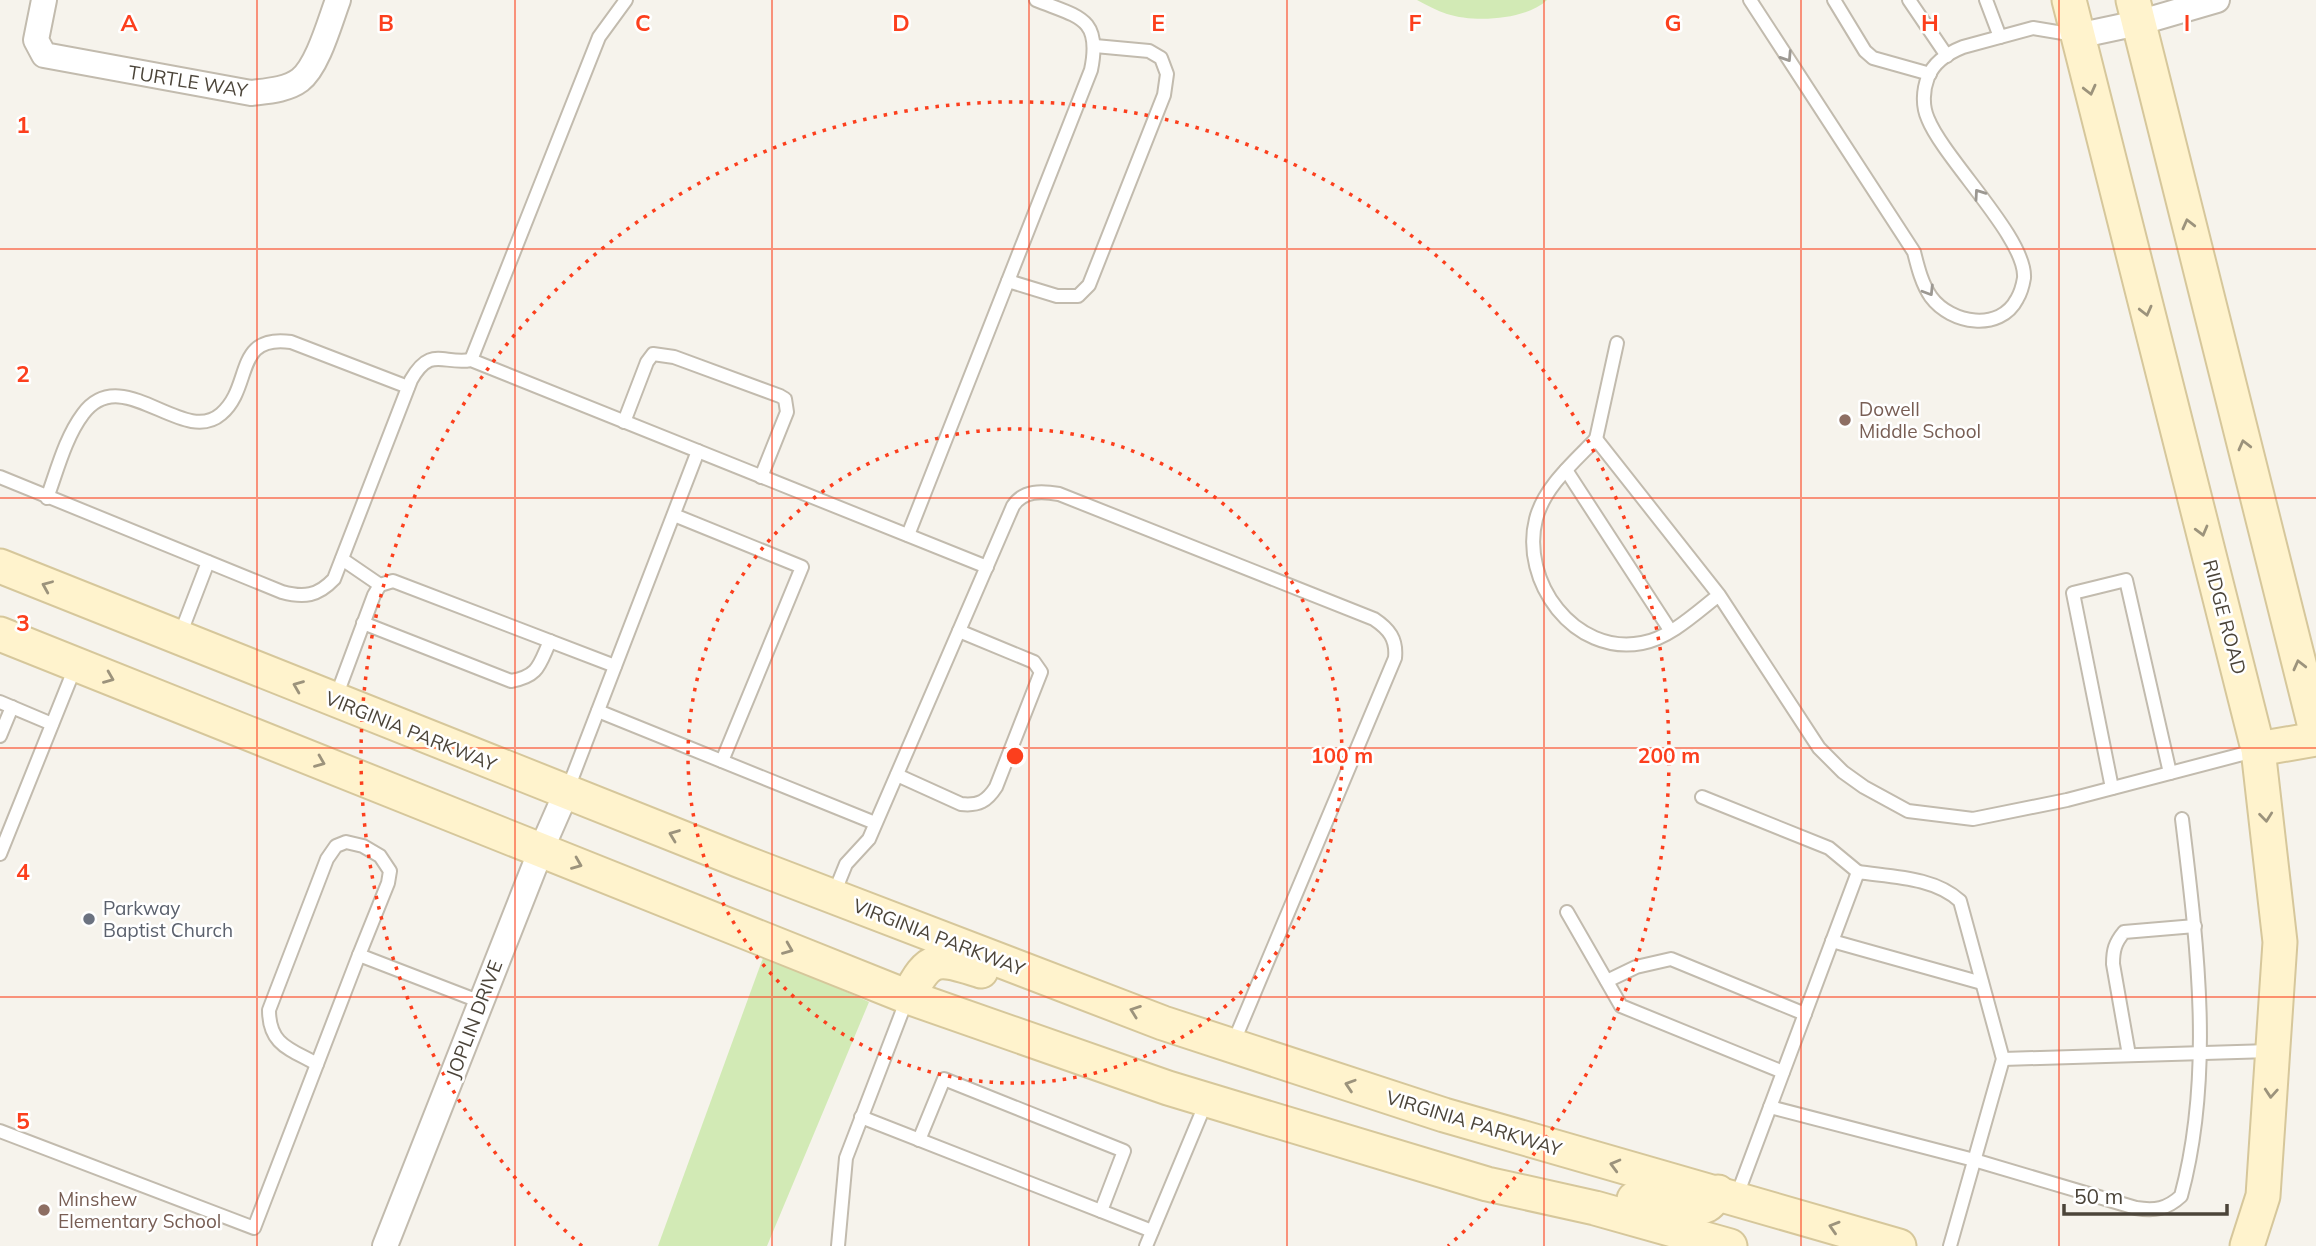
<svg xmlns="http://www.w3.org/2000/svg" width="2316" height="1246" font-family="Mulish,sans-serif">
<style>
.green{fill:#d2eab5}
.lines{fill:none;stroke-linecap:round;stroke-linejoin:round}
.service-casing{stroke:#c2bbae;stroke-width:16}
.minor-casing{stroke:#c2bbae;stroke-width:28}
.secondary-casing{stroke:#d6c79b;stroke-width:37}
.service{stroke:#fff;stroke-width:12}
.minor{stroke:#fff;stroke-width:24}
.secondary{stroke:#fff3cd;stroke-width:33}
.oneway{stroke:#9c9892}
.oneway2{stroke:#9c937c}
.grid{fill:none;stroke:#fc3f1d;stroke-width:2;stroke-opacity:0.55}
.ring{fill:none;stroke:#fc3f1d;stroke-width:3.5;stroke-dasharray:3.5 7}
.education-dot{fill:#8d6e63;stroke:#fff;stroke-width:2.5}
.worship-dot{fill:#6b7280;stroke:#fff;stroke-width:2.5}
.labels{text-anchor:middle;dominant-baseline:central;stroke-width:5;stroke-linejoin:round;paint-order:stroke}
.street-label{font-size:19px;fill:#4b4439;stroke:#fff}
.education-label{font-size:19px;fill:#785e54;stroke:#fff;text-anchor:start}
.worship-label{font-size:19px;fill:#5b616d;stroke:#fff;text-anchor:start}
.grid-label{font-size:23px;text-anchor:middle;font-weight:bold;fill:#fc3f1d;stroke:#fff;stroke-width:5;stroke-linejoin:round;paint-order:stroke}
.centre{fill:#fc3f1d;stroke:#fff;stroke-width:3.5}
.ring-label{font-size:21px;text-anchor:middle;font-weight:bold;fill:#fc3f1d;stroke:#fff;stroke-width:5;stroke-linejoin:round;paint-order:stroke}
</style>
<rect width="100%" height="100%" fill="#f6f3ec"/>
<!-- green -->
<g class="green">
<path d="M 1417,0 L 1547,0 C 1526,20 1475,23 1447,14 C 1437,11 1427,5 1417,0 Z"/>
<path d="M 764,955 L 869,1002 L 767,1246 L 658,1246 Z"/>
</g>
<g class="lines">
<!-- service casing -->
<g class="service-casing">
<g id="service">
<path d="M 1750,0 L 1914,252 C 1918,268 1922,284 1931,297 C 1951,324 2000,332 2017,299 C 2020,294 2023,284 2024,278 C 2027,239 1944,159 1928,119 C 1922,106 1923,90 1928,77 C 1934,62 1948,53 1963,47 L 2033,28 L 2075,35"/>
<path d="M 1834,0 L 1865,51 L 1873,58 L 1930,74"/>
<path d="M 1909,0 L 1947,56"/>
<path d="M 1986,0 L 2000,37"/>
<path d="M 1008,281 L 1057,296 L 1078,296 L 1089,285 L 1164,95 L 1167,74 L 1161,58 L 1149,51 L 1095,46"/>
<path d="M 471,360 L 599,37 L 626,0"/>
<path d="M 624,422 L 647,362 L 653,354 L 674,357 L 780,396 L 785,399 L 787,412 L 761,477"/>
<path d="M 1596,439 L 1617,343"/>
<path d="M 1566,470 L 1670,630"/>
<path d="M 0,477 L 282,592 C 304,598 318,596 334,579 L 411,380 C 431,345 443,365 471,360 L 987,567"/>
<path d="M 47,498 C 57,471 65,438 83,414 C 122,361 183,447 221,414 C 253,387 233,334 291,342 L 408,387"/>
<path d="M 674,515 L 802,567 L 722,761"/>
<path d="M 908,535 L 1091,70 C 1102,17 1078,17 1036,0"/>
<path d="M 342,559 L 380,585"/>
<path d="M 1719,595 C 1697,612 1670,638 1642,643 C 1574,656 1520,581 1536,519 C 1544,487 1575,461 1596,439 L 1719,595 L 1819,748 L 1843,772 L 1864,787 L 1908,811 L 1973,819 L 2067,800 L 2258,750"/>
<path d="M 363,623 L 511,681 C 539,676 539,665 550,641"/>
<path d="M 180,635 L 208,562"/>
<path d="M 336,697 L 374,595 L 380,585 L 393,581 L 615,666"/>
<path d="M 0,702 L 52,724"/>
<path d="M 598,711 L 875,823"/>
<path d="M 0,736 L 12,707"/>
<path d="M 897,775 L 961,804 C 979,806 987,801 996,787 L 1041,672 L 1034,662 L 959,631"/>
<path d="M 2112,788 L 2073,593 L 2126,580 L 2170,773"/>
<path d="M 567,791 L 698,451"/>
<path d="M 1702,797 L 1829,848 L 1858,872"/>
<path d="M 0,854 L 76,665"/>
<path d="M 833,896 L 846,864 L 869,839 L 1013,506 C 1023,490 1042,491 1059,494 L 1374,619 C 1389,629 1397,639 1395,658 L 1232,1046"/>
<path d="M 1567,912 L 1621,1006 L 1783,1072"/>
<path d="M 1832,941 L 1982,983"/>
<path d="M 1607,981 L 1636,967 L 1671,959 L 1805,1014"/>
<path d="M 2129,1055 L 2113,964 C 2113,950 2115,943 2124,932 L 2195,926"/>
<path d="M 2003,1059 L 2270,1051"/>
<path d="M 317,1064 C 290,1049 269,1045 269,1010 L 327,859 L 336,846 L 346,842 L 363,846 L 380,856 L 390,871 L 388,883 L 359,955"/>
<path d="M 1770,1107 L 1974,1160 L 2136,1208 C 2155,1211 2167,1209 2181,1196 C 2214,1074 2197,943 2182,819"/>
<path d="M 861,1117 L 1152,1231"/>
<path d="M 0,1131 L 254,1228 L 359,955 L 481,1002"/>
<path d="M 919,1140 L 944,1079 L 1124,1151 L 1101,1211"/>
<path d="M 1736,1198 L 1858,872 C 1892,877 1934,877 1960,901 L 2003,1059 L 1950,1246"/>
<path d="M 838,1246 L 846,1158 L 907,999"/>
<path d="M 1146,1246 L 1207,1100"/>
</g>
</g>
<!-- minor casing -->
<g class="minor-casing">
<g id="minor">
<path d="M 44,0 L 36,40 L 44,55 L 251,93 C 267,91 287,90 300,80 C 318,66 330,21 338,0"/>
<path d="M 2077,36 L 2138,23 L 2217,0"/>
<path d="M 385,1246 L 541,850 L 566,793"/>
</g>
</g>
<!-- secondary casing -->
<g class="secondary-casing">
<g id="secondary">
<path d="M 2069,0 L 2258,749 L 2280,942 L 2263,1196 L 2247,1246"/>
<path d="M 2133,0 L 2316,731"/>
<path d="M 0,566 L 738,860 L 1163,1023 L 1444,1115 L 1899,1246"/>
<path d="M 0,634 L 908,997 L 1168,1088 L 1254,1114 L 1487,1184 L 1595,1208 L 1730,1246"/>
<path d="M 2258,749 L 2316,739"/>
<path d="M 908,997 C 930,954 937,957 981,971"/>
<path d="M 1634,1199 C 1652,1203 1689,1214 1707,1205 C 1711,1203 1715,1196 1718,1192"/>
</g>
</g>
<!-- service -->
<use href="#service" class="service"/>
<!-- minor -->
<use href="#minor" class="minor"/>
<!-- secondary -->
<use href="#secondary" class="secondary"/>
</g>
<!-- one-way arrows -->
<defs><path id="oneway-chevron" d="M-2-3.5L2.5 0L-2 3.5" fill="none" stroke-width="1.6" stroke-linecap="round" stroke-linejoin="round" transform="scale(1.75)"/></defs>
<g class="oneway">
<use href="#oneway-chevron" transform="translate(1787 57) rotate(57)"/>
<use href="#oneway-chevron" transform="translate(1979 194) rotate(-125)"/>
<use href="#oneway-chevron" transform="translate(1929 291) rotate(58)"/>
</g>
<g class="oneway2">
<use href="#oneway-chevron" transform="translate(2090 90) rotate(76)"/>
<use href="#oneway-chevron" transform="translate(2188 224) rotate(-104)"/>
<use href="#oneway-chevron" transform="translate(2146 311) rotate(76)"/>
<use href="#oneway-chevron" transform="translate(2244 445) rotate(-104)"/>
<use href="#oneway-chevron" transform="translate(2202 531) rotate(75)"/>
<use href="#oneway-chevron" transform="translate(47 586) rotate(-157)"/>
<use href="#oneway-chevron" transform="translate(2299 665) rotate(-104)"/>
<use href="#oneway-chevron" transform="translate(109 678) rotate(22)"/>
<use href="#oneway-chevron" transform="translate(298 686) rotate(-158)"/>
<use href="#oneway-chevron" transform="translate(320 762) rotate(22)"/>
<use href="#oneway-chevron" transform="translate(2266 817) rotate(84)"/>
<use href="#oneway-chevron" transform="translate(674 835) rotate(-159)"/>
<use href="#oneway-chevron" transform="translate(577 864) rotate(22)"/>
<use href="#oneway-chevron" transform="translate(788 949) rotate(22)"/>
<use href="#oneway-chevron" transform="translate(1135 1011) rotate(-160)"/>
<use href="#oneway-chevron" transform="translate(1350 1085) rotate(-162)"/>
<use href="#oneway-chevron" transform="translate(2271 1093) rotate(94)"/>
<use href="#oneway-chevron" transform="translate(1615 1165) rotate(-165)"/>
<use href="#oneway-chevron" transform="translate(1834 1227) rotate(-163)"/>
</g>
<!-- grid -->
<path class="grid" d="M 257,0 L 257,1246M 515,0 L 515,1246M 772,0 L 772,1246M 1029,0 L 1029,1246M 1287,0 L 1287,1246M 1544,0 L 1544,1246M 1801,0 L 1801,1246M 2059,0 L 2059,1246M 0,249 L 2316,249M 0,498 L 2316,498M 0,748 L 2316,748M 0,997 L 2316,997"/>
<!-- distance rings -->
<g class="ring">
<circle cx="1015" cy="756" r="327"/>
<path d="M582 1246A654 654 0 1 1 1448 1246"/>
</g>
<!-- markers -->
<g class="education-dot">
<circle cx="1845" cy="420" r="7"/>
<circle cx="44" cy="1210" r="7"/>
</g>
<circle class="worship-dot" cx="89" cy="919" r="7"/>
<g class="labels">
<!-- street labels -->
<g class="street-label">
<text transform="translate(188 81) rotate(9)">TURTLE WAY</text>
<text transform="translate(2225 617) rotate(75)">RIDGE ROAD</text>
<text transform="translate(411 731) rotate(22)">VIRGINIA PARKWAY</text>
<text transform="translate(939 937) rotate(21)">VIRGINIA PARKWAY</text>
<text transform="translate(474 1019) rotate(-69)">JOPLIN DRIVE</text>
<text transform="translate(1474 1123) rotate(17)">VIRGINIA PARKWAY</text>
</g>
<!-- education labels -->
<g class="education-label">
<text x="1859" y="409">Dowell<tspan x="1859" dy="22">Middle School</tspan></text>
<text x="58" y="1199">Minshew<tspan x="58" dy="22">Elementary School</tspan></text>
</g>
<!-- worship labels -->
<g class="worship-label">
<text x="103" y="908">Parkway<tspan x="103" dy="22">Baptist Church</tspan></text>
</g>
</g>
<g class="grid-label">
<text x="129" y="31">A</text>
<text x="386" y="31">B</text>
<text x="643" y="31">C</text>
<text x="901" y="31">D</text>
<text x="1158" y="31">E</text>
<text x="1415" y="31">F</text>
<text x="1673" y="31">G</text>
<text x="1930" y="31">H</text>
<text x="2187" y="31">I</text>
<text x="23" y="133">1</text>
<text x="23" y="382">2</text>
<text x="23" y="631">3</text>
<text x="23" y="880">4</text>
<text x="23" y="1129">5</text>
</g>
<circle cx="1015" cy="756" r="10" class="centre"/>
<g class="ring-label">
<text x="1342" y="763">100 m</text>
<text x="1669" y="763">200 m</text>
</g>
<!-- scale -->
<path d="M2064 1204v10h163v-10" fill="none" stroke="#4b4439" stroke-width="3.5"/>
<text x="2074" y="1204" font-size="21" fill="#4b4439" stroke="#ffffff" stroke-width="5" paint-order="stroke">50 m</text>
</svg>
